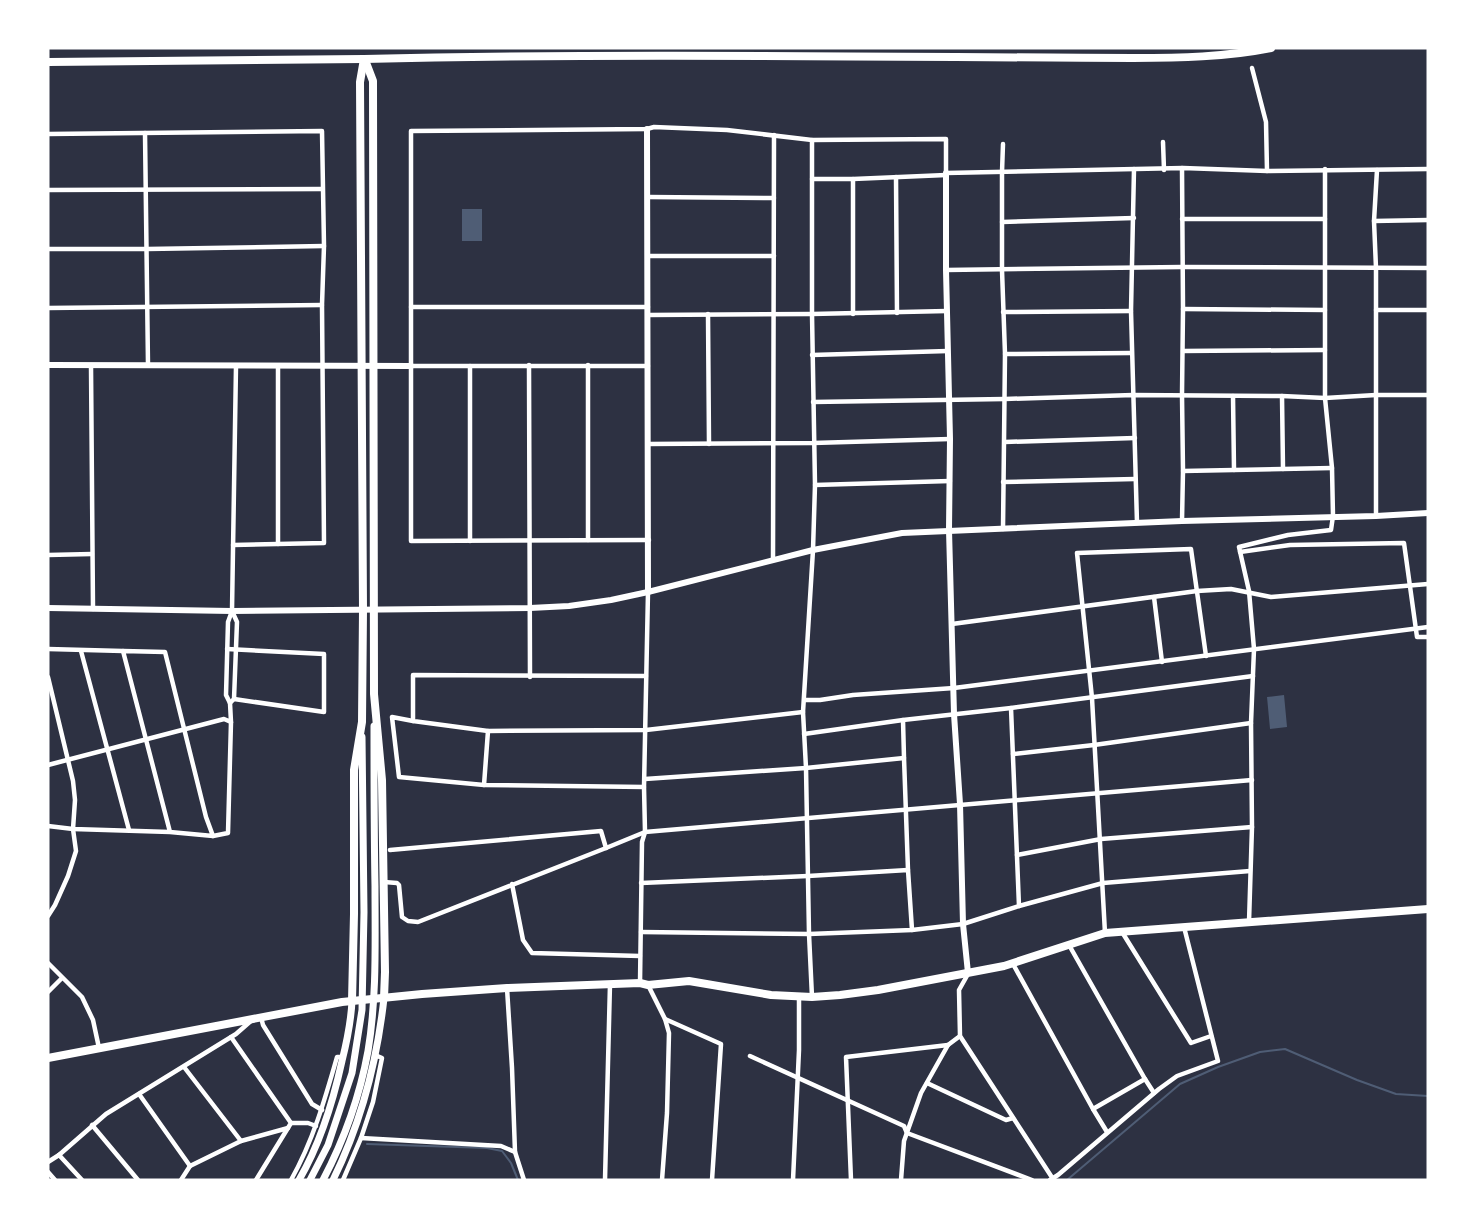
<svg xmlns="http://www.w3.org/2000/svg" width="1476" height="1228" font-family="Quicksand,sans-serif">
<style>
.water{fill:#4f5d75}
.lines{fill:none;stroke-linecap:round;stroke-linejoin:round}
.stream{stroke:#4f5d75;stroke-width:2}
.minor{stroke:#fff;stroke-width:4.5}
.tertiary{stroke:#fff;stroke-width:6}
.secondary{stroke:#fff;stroke-width:7}
.primary{stroke:#fff;stroke-width:8}
.motorway{stroke:#fff;stroke-width:8}
</style>
<rect width="100%" height="100%" fill="#2d3142"/>
<!-- water -->
<g class="water">
<rect x="462" y="209" width="20" height="32"/>
<path d="M 1284,695 L 1287,727 L 1270,729 L 1267,697 Z"/>
</g>
<g class="lines">
<!-- stream -->
<g class="stream">
<path d="M 367,1144 L 487,1148 L 502,1151 L 511,1163 L 518,1180"/>
<path d="M 1067,1180 L 1180,1084 L 1218,1067 L 1260,1052 L 1285,1049 L 1357,1080 L 1396,1094 L 1428,1096"/>
</g>
<!-- minor -->
<g class="minor">
<path d="M 1252,68 L 1266,122 L 1267,171"/>
<path d="M 145,133 L 148,365"/>
<path d="M 48,134 L 322,131 L 324,246 L 322,305 L 324,543 L 233,545"/>
<path d="M 1163,142 L 1164,170"/>
<path d="M 1003,144 L 1002,172 L 1002,270 L 1005,354 L 1003,529"/>
<path d="M 1182,168 L 1183,309 L 1182,395 L 1183,471 L 1182,521"/>
<path d="M 1134,169 L 1131,311 L 1137,523"/>
<path d="M 896,177 L 897,313"/>
<path d="M 812,179 L 853,179 L 946,175"/>
<path d="M 853,179 L 853,314"/>
<path d="M 48,190 L 322,189"/>
<path d="M 648,197 L 774,198"/>
<path d="M 1182,219 L 1325,219"/>
<path d="M 1374,221 L 1428,220"/>
<path d="M 1002,222 L 1134,218"/>
<path d="M 48,249 L 147,249 L 324,246"/>
<path d="M 648,256 L 774,256"/>
<path d="M 946,270 L 1182,267 L 1428,268"/>
<path d="M 411,307 L 648,307"/>
<path d="M 48,308 L 322,305"/>
<path d="M 1183,309 L 1325,310"/>
<path d="M 1376,310 L 1428,310"/>
<path d="M 1003,312 L 1131,311"/>
<path d="M 708,314 L 709,444"/>
<path d="M 648,315 L 812,314 L 947,311"/>
<path d="M 1183,351 L 1325,350"/>
<path d="M 1005,354 L 1131,353"/>
<path d="M 812,355 L 948,351"/>
<path d="M 529,365 L 530,677"/>
<path d="M 588,365 L 588,540"/>
<path d="M 91,366 L 93,609"/>
<path d="M 411,366 L 648,366"/>
<path d="M 470,366 L 470,541"/>
<path d="M 1233,396 L 1234,470"/>
<path d="M 1282,396 L 1283,469"/>
<path d="M 813,402 L 1005,399 L 1133,395 L 1282,396 L 1325,398 L 1376,395 L 1428,395"/>
<path d="M 1005,442 L 1135,438"/>
<path d="M 648,444 L 813,443 L 950,439"/>
<path d="M 1183,471 L 1332,468"/>
<path d="M 1003,482 L 1135,479"/>
<path d="M 815,485 L 950,481"/>
<path d="M 1376,516 L 1376,268 L 1374,221 L 1377,170"/>
<path d="M 649,540 L 411,541 L 411,131 L 647,129 L 654,127 L 727,130 L 812,140 L 946,139 L 946,173 L 1183,168 L 1267,171 L 1428,169"/>
<path d="M 278,544 L 278,366"/>
<path d="M 1240,552 L 1290,545 L 1404,543 L 1417,637 L 1428,637"/>
<path d="M 48,555 L 92,554"/>
<path d="M 773,560 L 774,135"/>
<path d="M 1154,597 L 1162,662"/>
<path d="M 232,611 L 237,622 L 234,699"/>
<path d="M 952,624 L 1197,591 L 1231,589 L 1271,597 L 1428,584"/>
<path d="M 48,649 L 123,651"/>
<path d="M 227,649 L 324,654 L 324,712 L 234,699 L 230,703"/>
<path d="M 81,651 L 129,830"/>
<path d="M 646,676 L 413,675 L 413,721 L 488,731 L 646,730 L 803,712"/>
<path d="M 48,677 L 73,781 L 75,800 L 73,829 L 76,851 L 68,876 L 55,905 L 48,916"/>
<path d="M 805,700 L 820,700 L 853,695 L 954,688 L 1428,627"/>
<path d="M 903,720 L 904,758"/>
<path d="M 413,721 L 392,717 L 399,777 L 484,785 L 644,787"/>
<path d="M 804,734 L 903,720 L 1011,708"/>
<path d="M 1013,754 L 1094,745 L 1251,723"/>
<path d="M 48,765 L 224,719 L 231,722 L 230,703 L 226,695 L 228,622 L 232,611 L 236,366"/>
<path d="M 645,779 L 806,768 L 904,758 L 908,870"/>
<path d="M 484,785 L 488,731"/>
<path d="M 48,826 L 73,829 L 170,832 L 213,836 L 206,817 L 165,652 L 123,651 L 170,832"/>
<path d="M 213,836 L 228,833 L 231,722"/>
<path d="M 390,850 L 601,831 L 606,848"/>
<path d="M 1017,855 L 1101,839 L 1252,827"/>
<path d="M 384,882 L 397,883 L 399,885 L 402,917 L 408,921 L 418,922 L 606,848 L 645,832 L 1252,780"/>
<path d="M 641,883 L 808,876 L 908,870 L 912,930"/>
<path d="M 512,884 L 523,940 L 532,953 L 640,956"/>
<path d="M 1019,906 L 1103,883 L 1250,871"/>
<path d="M 1249,922 L 1252,827 L 1251,723 L 1254,649 L 1249,591 L 1239,547 L 1288,535 L 1331,530 L 1333,516 L 1332,468 L 1325,398 L 1325,169"/>
<path d="M 641,932 L 809,934 L 912,930 L 963,924 L 1019,906 L 1011,708 L 1253,676"/>
<path d="M 1122,932 L 1191,1043 L 1211,1036"/>
<path d="M 1105,933 L 1092,698 L 1077,553 L 1191,549 L 1206,656"/>
<path d="M 48,963 L 82,997 L 93,1020 L 99,1048"/>
<path d="M 1013,964 L 1093,1109 L 1145,1079 L 1069,945"/>
<path d="M 968,974 L 959,990 L 960,1036 L 1053,1179"/>
<path d="M 640,983 L 642,842 L 645,832 L 644,787 L 648,592"/>
<path d="M 648,985 L 665,1019 L 669,1033 L 667,1113 L 662,1180"/>
<path d="M 507,988 L 512,1068 L 515,1152 L 524,1180"/>
<path d="M 48,992 L 62,978"/>
<path d="M 812,997 L 809,934 L 806,768 L 803,712 L 813,550 L 815,485 L 812,314 L 812,140"/>
<path d="M 261,1017 L 263,1025 L 312,1104 L 322,1110"/>
<path d="M 665,1019 L 721,1044 L 712,1180"/>
<path d="M 231,1037 L 291,1123 L 256,1180"/>
<path d="M 750,1056 L 904,1126 L 907,1133 L 1032,1180"/>
<path d="M 1145,1079 L 1154,1093"/>
<path d="M 927,1083 L 1006,1120 L 1013,1118"/>
<path d="M 139,1094 L 190,1166 L 241,1141 L 184,1067"/>
<path d="M 1093,1109 L 1107,1132"/>
<path d="M 291,1123 L 308,1123 L 316,1126"/>
<path d="M 92,1125 L 138,1180"/>
<path d="M 361,1138 L 501,1146 L 515,1152"/>
<path d="M 241,1141 L 288,1128"/>
<path d="M 59,1155 L 82,1180"/>
<path d="M 48,1162 L 59,1155 L 106,1114 L 236,1034 L 252,1020"/>
<path d="M 48,1172 L 55,1180"/>
<path d="M 181,1180 L 190,1166"/>
<path d="M 291,1180 C 313,1141 325,1099 337,1057 L 343,1057"/>
<path d="M 343,1180 L 361,1138 L 373,1102 L 382,1058 L 375,1055"/>
<path d="M 605,1180 L 610,984"/>
<path d="M 793,1180 L 799,1050 L 799,997"/>
<path d="M 851,1180 L 846,1057 L 948,1045"/>
<path d="M 901,1180 L 904,1141 L 921,1093 L 948,1045 L 960,1036"/>
<path d="M 1050,1180 L 1058,1175 L 1159,1089 L 1177,1076 L 1218,1061 L 1184,927"/>
</g>
<!-- tertiary -->
<g class="tertiary">
<path d="M 647,129 L 648,592"/>
<path d="M 946,173 L 946,270 L 950,439 L 949,530 L 954,714 L 960,804 L 963,924 L 968,973"/>
<path d="M 48,365 L 411,366"/>
<path d="M 48,608 L 232,611 L 530,608 L 569,606 L 611,600 L 648,592 L 813,550 L 902,533 L 1182,521 L 1376,516 L 1428,513"/>
</g>
<!-- secondary -->
<g class="secondary">
<path d="M 299,1180 C 320,1144 333,1102 342,1061 C 347,1041 351,1021 352,1001"/>
<path d="M 310,1180 L 328,1145 L 352,1073 L 362,1010 L 364,912 L 362,737"/>
<path d="M 323,1180 C 344,1140 360,1095 368,1051 C 377,997 375,941 375,886 C 374,833 374,779 374,726"/>
<path d="M 333,1180 C 362,1121 377,1062 384,998"/>
</g>
<!-- primary -->
<g class="primary">
<path d="M 365,60 L 373,81 L 374,694 L 382,780 L 385,972 L 384,998"/>
<path d="M 48,62 L 364,59"/>
<path d="M 352,1001 L 354,914 L 354,770 L 362,722 L 363,610 L 360,82 L 364,59"/>
<path d="M 48,1058 L 342,1002 L 422,994 L 507,988 L 640,983 L 648,985 L 689,981 L 771,995 L 812,997 L 840,995 L 878,990 L 1004,966 L 1105,933 L 1428,909"/>
</g>
<!-- motorway -->
<path class="motorway" d="M 364,59 C 620,53 877,57 1133,58 C 1179,58 1226,57 1271,48"/>
</g>
<!-- border -->
<rect width="1476" height="1228" fill="none" stroke="#ffffff" stroke-width="99"/>
</svg>
